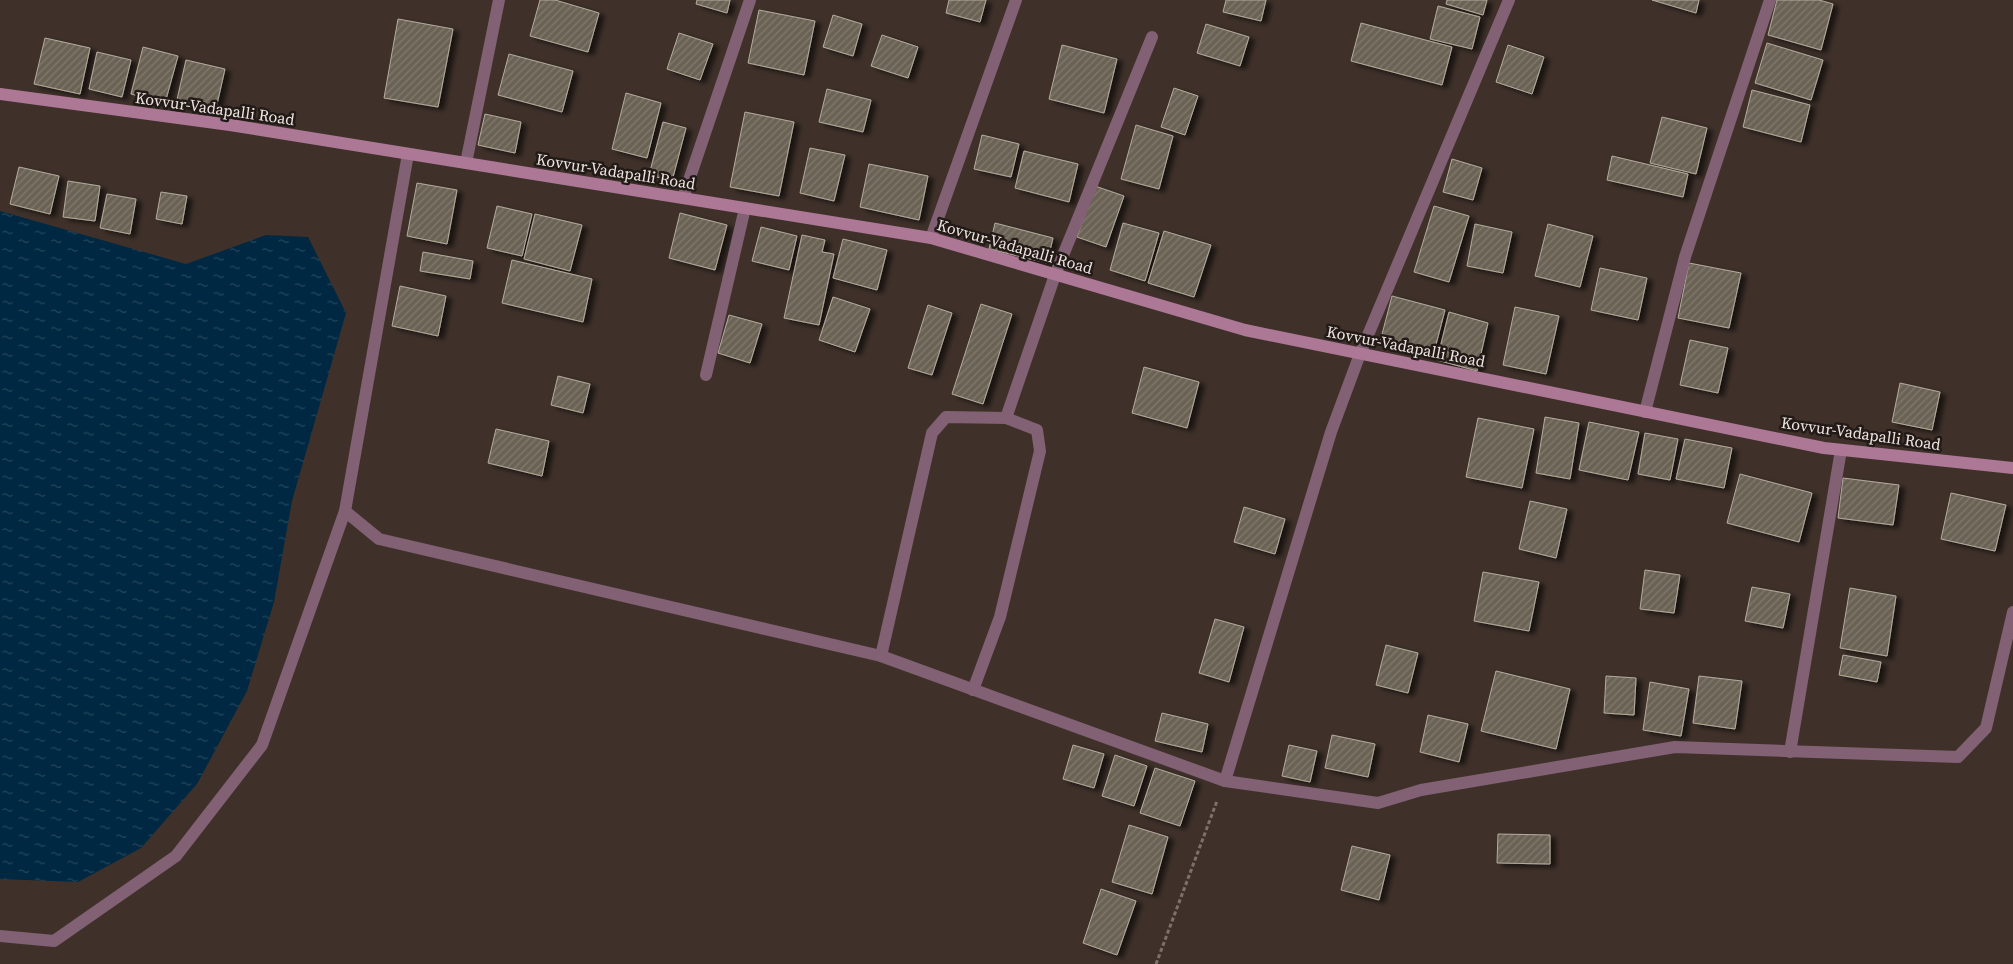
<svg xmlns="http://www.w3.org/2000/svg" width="2013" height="964" font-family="'Source Serif 4',serif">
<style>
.water{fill:url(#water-ripples)}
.building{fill:url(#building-hatch);stroke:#b5ac9d;filter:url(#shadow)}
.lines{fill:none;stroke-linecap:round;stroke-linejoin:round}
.path{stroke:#7d716b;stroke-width:3;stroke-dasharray:4 2.5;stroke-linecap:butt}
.minor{stroke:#816173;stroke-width:12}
.secondary{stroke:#ac7896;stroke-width:12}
.labels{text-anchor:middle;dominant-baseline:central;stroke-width:5;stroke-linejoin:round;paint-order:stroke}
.street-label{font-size:16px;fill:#eee5e0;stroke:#211a17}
</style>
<defs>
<pattern id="water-ripples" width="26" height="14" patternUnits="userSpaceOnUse" patternTransform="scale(1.25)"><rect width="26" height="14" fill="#002842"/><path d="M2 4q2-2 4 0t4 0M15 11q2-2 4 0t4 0" fill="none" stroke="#26475d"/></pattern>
<pattern id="building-hatch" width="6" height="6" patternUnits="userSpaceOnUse" patternTransform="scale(1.25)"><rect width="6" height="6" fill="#6b6355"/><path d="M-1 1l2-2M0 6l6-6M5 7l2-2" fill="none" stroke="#80796d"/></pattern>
<filter id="shadow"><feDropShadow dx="5.5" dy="3" stdDeviation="2.5" flood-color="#0009"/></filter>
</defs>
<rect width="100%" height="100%" fill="#3f312a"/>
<!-- water -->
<path class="water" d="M 0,211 L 186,264 L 266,235 L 308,237 L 346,313 L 292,501 L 274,602 L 247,691 L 197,784 L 141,848 L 78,882 L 0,879 Z"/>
<!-- building -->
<g class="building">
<path d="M 540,0 L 555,0 L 599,13 L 588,52 L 530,36 Z"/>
<path d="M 697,0 L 730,0 L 727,13 L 696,4 Z"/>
<path d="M 949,0 L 986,0 L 980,22 L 946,13 Z"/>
<path d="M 1226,0 L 1266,0 L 1261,21 L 1223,12 Z"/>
<path d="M 1447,0 L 1487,0 L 1483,15 L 1446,4 Z"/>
<path d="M 1652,0 L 1699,0 L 1696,13 Z"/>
<path d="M 1777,0 L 1819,0 L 1833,4 L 1821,50 L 1768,35 Z"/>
<path d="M 1438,6 L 1480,17 L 1472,49 L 1430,39 Z"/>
<path d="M 759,10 L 815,21 L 804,75 L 748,63 Z"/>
<path d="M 833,15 L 862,24 L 853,56 L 823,47 Z"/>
<path d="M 398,19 L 453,29 L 438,107 L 384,98 Z"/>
<path d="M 1361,23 L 1452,47 L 1442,85 L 1351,61 Z"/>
<path d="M 1206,24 L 1249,37 L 1240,66 L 1197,53 Z"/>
<path d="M 679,33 L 713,44 L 700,80 L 667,69 Z"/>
<path d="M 882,35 L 918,47 L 908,78 L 871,66 Z"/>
<path d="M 45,38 L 90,48 L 80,94 L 34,84 Z"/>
<path d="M 1767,43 L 1823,60 L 1811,100 L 1755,83 Z"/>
<path d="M 1062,45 L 1117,59 L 1104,113 L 1049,99 Z"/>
<path d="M 1508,45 L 1544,57 L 1532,94 L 1496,82 Z"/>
<path d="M 143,47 L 178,56 L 165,103 L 131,94 Z"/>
<path d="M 97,52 L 131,60 L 122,97 L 89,89 Z"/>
<path d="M 509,54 L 573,71 L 562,112 L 498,95 Z"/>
<path d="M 186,60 L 225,69 L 215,113 L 176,104 Z"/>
<path d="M 1174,88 L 1198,96 L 1185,135 L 1161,127 Z"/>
<path d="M 827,89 L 871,100 L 863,132 L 819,122 Z"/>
<path d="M 1752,90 L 1810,105 L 1801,142 L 1743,127 Z"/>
<path d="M 626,93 L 661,103 L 647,158 L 612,149 Z"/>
<path d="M 745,112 L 794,122 L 779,196 L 730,187 Z"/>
<path d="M 485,114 L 521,122 L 515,153 L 478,145 Z"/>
<path d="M 1662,117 L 1707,128 L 1696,174 L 1650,163 Z"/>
<path d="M 663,122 L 686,128 L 672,181 L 649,175 Z"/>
<path d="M 1136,125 L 1173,136 L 1159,189 L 1121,179 Z"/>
<path d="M 982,135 L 1019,144 L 1011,177 L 974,169 Z"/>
<path d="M 810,148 L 845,155 L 834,201 L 800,193 Z"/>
<path d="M 1024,151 L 1078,164 L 1069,202 L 1015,188 Z"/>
<path d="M 1612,156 L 1688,174 L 1683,197 L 1607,180 Z"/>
<path d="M 1452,159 L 1482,168 L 1473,200 L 1443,192 Z"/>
<path d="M 869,164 L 928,176 L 919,220 L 860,207 Z"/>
<path d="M 19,167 L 59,176 L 50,214 L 10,204 Z"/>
<path d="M 68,181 L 100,186 L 95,221 L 63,217 Z"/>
<path d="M 417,183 L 457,190 L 447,244 L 407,236 Z"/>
<path d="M 1095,186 L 1124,196 L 1106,247 L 1077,237 Z"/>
<path d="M 161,192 L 187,196 L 182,224 L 156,219 Z"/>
<path d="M 107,194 L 136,199 L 130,234 L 100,228 Z"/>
<path d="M 497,206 L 532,214 L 522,256 L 487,248 Z"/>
<path d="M 1434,206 L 1469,216 L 1449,282 L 1414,272 Z"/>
<path d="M 680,213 L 727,225 L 715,270 L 669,258 Z"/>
<path d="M 535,214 L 582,225 L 570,271 L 524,259 Z"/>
<path d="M 995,223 L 1053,238 L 1047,263 L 989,249 Z"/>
<path d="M 1123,223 L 1159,233 L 1145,281 L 1110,270 Z"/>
<path d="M 1475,224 L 1512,232 L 1503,273 L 1467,266 Z"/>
<path d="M 1548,224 L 1593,236 L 1580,287 L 1535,276 Z"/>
<path d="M 761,227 L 797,236 L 789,270 L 752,261 Z"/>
<path d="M 1164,231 L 1211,245 L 1194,297 L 1148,283 Z"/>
<path d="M 802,235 L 825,240 L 822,252 L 834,254 L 819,325 L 784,318 Z"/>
<path d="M 843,239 L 887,250 L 877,290 L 833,278 Z"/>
<path d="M 423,252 L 473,261 L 470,279 L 420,271 Z"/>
<path d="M 512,260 L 592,279 L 583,322 L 502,303 Z"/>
<path d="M 1689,263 L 1741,273 L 1729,328 L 1678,318 Z"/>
<path d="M 1600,268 L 1647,278 L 1638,320 L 1591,310 Z"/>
<path d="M 400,286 L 446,296 L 438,336 L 392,326 Z"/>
<path d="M 1392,296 L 1445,310 L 1433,356 L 1380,342 Z"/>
<path d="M 833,297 L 870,309 L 855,352 L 819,340 Z"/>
<path d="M 981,304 L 1012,314 L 983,404 L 952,394 Z"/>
<path d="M 928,305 L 952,313 L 932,375 L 908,368 Z"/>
<path d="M 1515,307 L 1559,316 L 1546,374 L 1503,365 Z"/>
<path d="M 1449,312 L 1488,323 L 1477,371 L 1437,360 Z"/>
<path d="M 729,315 L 762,324 L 750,363 L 718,353 Z"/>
<path d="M 1690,340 L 1728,348 L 1718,393 L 1680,385 Z"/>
<path d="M 1144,367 L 1199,382 L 1187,428 L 1132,413 Z"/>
<path d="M 558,376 L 590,384 L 583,413 L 551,405 Z"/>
<path d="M 1900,383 L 1940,392 L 1932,430 L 1892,422 Z"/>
<path d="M 1545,417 L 1579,423 L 1570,479 L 1536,473 Z"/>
<path d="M 1478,418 L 1534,429 L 1522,488 L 1466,477 Z"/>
<path d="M 1589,422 L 1639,432 L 1628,480 L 1579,470 Z"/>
<path d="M 496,429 L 549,441 L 542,476 L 488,463 Z"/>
<path d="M 1645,433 L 1678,439 L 1670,480 L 1638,474 Z"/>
<path d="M 1685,439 L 1732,448 L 1724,488 L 1676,479 Z"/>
<path d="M 1740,474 L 1812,493 L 1799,542 L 1727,523 Z"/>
<path d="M 1843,478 L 1899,485 L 1893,525 L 1838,518 Z"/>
<path d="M 1951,493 L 2006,505 L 1995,551 L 1941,539 Z"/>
<path d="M 1530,501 L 1567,509 L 1556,558 L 1519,549 Z"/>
<path d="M 1244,507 L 1285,519 L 1275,554 L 1234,542 Z"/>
<path d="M 1645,570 L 1680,575 L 1674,613 L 1640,609 Z"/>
<path d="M 1483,572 L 1539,582 L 1529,631 L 1474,621 Z"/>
<path d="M 1752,587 L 1790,594 L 1783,628 L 1745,621 Z"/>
<path d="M 1850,588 L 1896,596 L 1887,656 L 1840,648 Z"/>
<path d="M 1215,619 L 1244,627 L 1229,682 L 1199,673 Z"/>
<path d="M 1386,645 L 1418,653 L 1408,693 L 1376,685 Z"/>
<path d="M 1843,655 L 1881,662 L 1877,682 L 1839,675 Z"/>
<path d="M 1496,671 L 1570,689 L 1556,749 L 1481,731 Z"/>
<path d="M 1606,676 L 1636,678 L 1634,715 L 1604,713 Z"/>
<path d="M 1699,676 L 1742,681 L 1735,729 L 1693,723 Z"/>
<path d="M 1650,682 L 1689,689 L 1681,736 L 1643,730 Z"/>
<path d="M 1162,713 L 1208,724 L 1202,752 L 1155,741 Z"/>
<path d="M 1428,715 L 1468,724 L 1459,762 L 1420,752 Z"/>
<path d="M 1332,735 L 1375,744 L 1368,777 L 1325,768 Z"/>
<path d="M 1073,745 L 1104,754 L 1094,788 L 1063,779 Z"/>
<path d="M 1289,745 L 1317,751 L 1310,782 L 1282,776 Z"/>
<path d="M 1115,755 L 1147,766 L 1134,806 L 1102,796 Z"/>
<path d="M 1155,768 L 1195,781 L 1180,826 L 1140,813 Z"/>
<path d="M 1129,825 L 1168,837 L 1152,894 L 1112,882 Z"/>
<path d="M 1498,834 L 1550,835 L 1550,864 L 1497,863 Z"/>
<path d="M 1352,846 L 1390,855 L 1379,900 L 1341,890 Z"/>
<path d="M 1101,889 L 1136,901 L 1117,955 L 1083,943 Z"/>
</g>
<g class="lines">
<!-- path -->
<path class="path" d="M 1156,964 L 1217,801"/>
<!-- minor -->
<g class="minor">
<path d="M 466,163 L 499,0"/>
<path d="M 683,198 L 750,0"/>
<path d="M 931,238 L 1016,0"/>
<path d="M 706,375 L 745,208"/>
<path d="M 1645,412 L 1685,257 L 1770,0"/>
<path d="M 345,511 L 379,539 L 881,656 L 1225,781 L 1378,803 L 1421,790 L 1675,747 L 1958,757 L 1986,728 L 2013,612"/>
<path d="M 881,656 L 932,433 L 946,417 L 1006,418 L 1055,275 L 1152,37"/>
<path d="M 973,690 L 1000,617 L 1040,451 L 1037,430 L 1006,418"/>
<path d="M 1790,752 L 1841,450"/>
<path d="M 1225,781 L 1331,432 L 1360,354 L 1509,0"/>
<path d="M 0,936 L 54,941 L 176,856 L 262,745 L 345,511 L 408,154"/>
</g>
<!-- secondary -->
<path class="secondary" d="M 0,94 L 230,125 L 931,238 L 1245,330 L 1824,448 L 2013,468"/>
</g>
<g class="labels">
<!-- street labels -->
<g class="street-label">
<text transform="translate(215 108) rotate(8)">Kovvur-Vadapalli Road</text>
<text transform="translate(616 171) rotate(9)">Kovvur-Vadapalli Road</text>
<text transform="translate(1015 246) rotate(16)">Kovvur-Vadapalli Road</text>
<text transform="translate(1406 346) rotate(11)">Kovvur-Vadapalli Road</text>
<text transform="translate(1861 433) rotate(8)">Kovvur-Vadapalli Road</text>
</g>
</g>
</svg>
